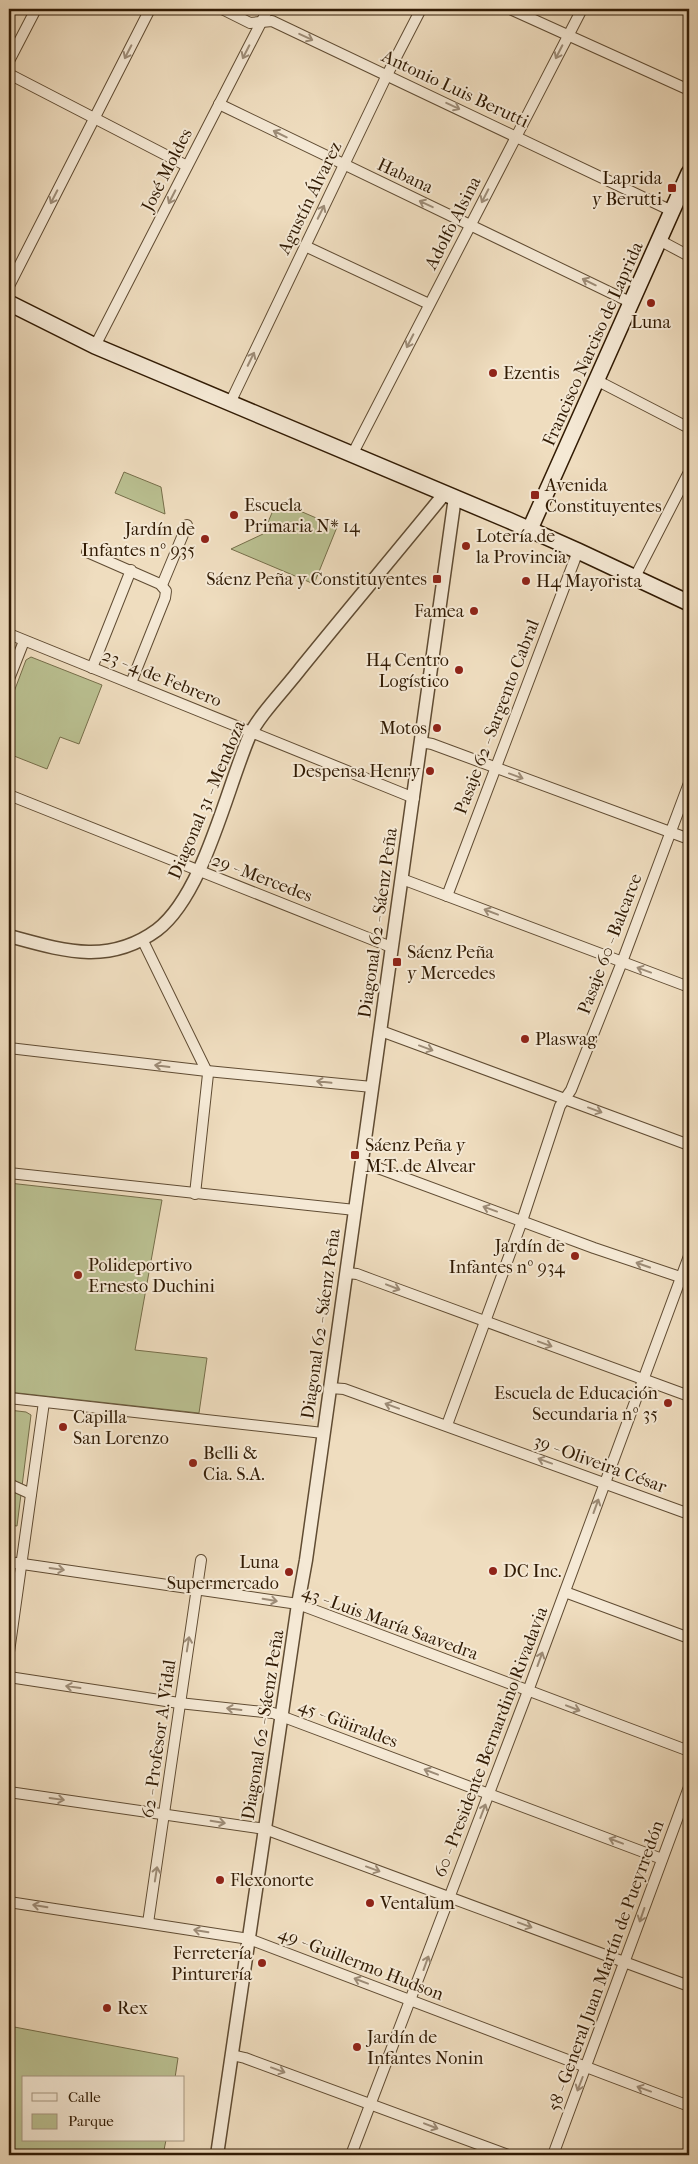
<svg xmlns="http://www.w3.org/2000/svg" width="698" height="2164" font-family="'IM FELL French Canon',serif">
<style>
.green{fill:#bac091;stroke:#766e4a}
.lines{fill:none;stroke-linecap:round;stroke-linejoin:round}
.minor-casing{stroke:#604c33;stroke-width:12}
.tertiary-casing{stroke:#604c33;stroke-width:15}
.secondary-casing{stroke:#311b04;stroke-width:18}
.minor{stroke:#f5e9d5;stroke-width:10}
.tertiary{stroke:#f5e9d5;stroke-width:12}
.secondary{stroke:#f5e9d5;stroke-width:15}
.oneway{stroke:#9d8c77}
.poi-dot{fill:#8f2418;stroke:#f5e9d5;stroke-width:2}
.labels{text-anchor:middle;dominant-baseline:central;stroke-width:4;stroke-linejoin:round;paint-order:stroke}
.street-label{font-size:18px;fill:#311b04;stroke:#f5e9d5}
.poi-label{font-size:18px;fill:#311b04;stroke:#f5e9d5;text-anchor:start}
</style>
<rect width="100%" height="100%" fill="#efddbf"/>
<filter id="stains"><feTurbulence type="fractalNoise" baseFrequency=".004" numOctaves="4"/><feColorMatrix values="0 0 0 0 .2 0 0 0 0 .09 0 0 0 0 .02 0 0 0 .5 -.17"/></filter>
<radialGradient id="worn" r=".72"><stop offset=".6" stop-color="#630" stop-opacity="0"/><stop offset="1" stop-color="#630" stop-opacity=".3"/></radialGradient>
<!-- green -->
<g class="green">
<path d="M 124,472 L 161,487 L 165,514 L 115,493 Z"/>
<path d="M 277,501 L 337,527 L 314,584 L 231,549 L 263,534 Z"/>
<path d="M 31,657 L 102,685 L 79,744 L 60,737 L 47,769 L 9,754 L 9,705 L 26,660 Z"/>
<path d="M 9,1183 L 162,1200 L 135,1350 L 207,1358 L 199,1413 L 9,1392 Z"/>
<path d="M 9,1410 L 26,1412 L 31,1415 L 17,1526 L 9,1525 Z"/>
<path d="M 9,2026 L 178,2058 L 175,2078 L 24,2078 L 24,2140 L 166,2140 L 163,2155 L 9,2155 Z"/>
</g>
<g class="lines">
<!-- minor casing -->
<g class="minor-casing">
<g id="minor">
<path d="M 222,9 L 250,23 L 272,21 L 672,211"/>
<path d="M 510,9 L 689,90"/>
<path d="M 9,61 L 36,9"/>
<path d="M 9,74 L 187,166"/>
<path d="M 219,104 L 632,303"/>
<path d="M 659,240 L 689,256"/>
<path d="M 305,246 L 429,304"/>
<path d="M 9,286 L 150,9"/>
<path d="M 95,346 L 268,9"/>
<path d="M 598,381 L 689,428"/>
<path d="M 230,403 L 387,75 L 421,9"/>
<path d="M 353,453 L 582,9"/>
<path d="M 87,552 L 160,584 L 166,591 L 165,598 L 131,683"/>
<path d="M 635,577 L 689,472"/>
<path d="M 162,585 L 187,525"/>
<path d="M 9,634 L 414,798"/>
<path d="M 92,668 L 131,570"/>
<path d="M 9,679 L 24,641"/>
<path d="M 421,742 L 432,744 L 689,839"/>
<path d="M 9,795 L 391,947"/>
<path d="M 402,879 L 689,987"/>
<path d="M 447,896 L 578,551"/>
<path d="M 142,939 L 208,1074 L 195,1194"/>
<path d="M 381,1031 L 689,1145"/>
<path d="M 9,1048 L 207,1071 L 372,1087"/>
<path d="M 361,1165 L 378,1168 L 594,1248 L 689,1280"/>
<path d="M 9,1173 L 355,1210"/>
<path d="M 347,1273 L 357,1274 L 373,1280 L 689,1396"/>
<path d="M 330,1388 L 344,1389 L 689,1514"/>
<path d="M 9,1398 L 323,1433"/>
<path d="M 447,1425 L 522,1221 L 560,1106 L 571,1090 L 622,962 L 689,783"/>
<path d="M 9,1484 L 31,1494"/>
<path d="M 9,1562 L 298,1604 L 689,1751"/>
<path d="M 565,1592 L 689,1638"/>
<path d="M 9,1652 L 44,1402"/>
<path d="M 9,1677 L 179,1703 L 273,1713 L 662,1859"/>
<path d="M 9,1792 L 265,1829 L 689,1986"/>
<path d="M 9,1902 L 249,1939 L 689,2106"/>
<path d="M 148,1923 L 201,1560"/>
<path d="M 232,2055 L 245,2058 L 508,2155"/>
<path d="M 351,2155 L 528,1691 L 689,1256"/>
<path d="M 553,2155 L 689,1787"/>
</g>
</g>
<!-- tertiary casing -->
<g class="tertiary-casing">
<g id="tertiary">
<path d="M 9,936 C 61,950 108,966 157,930 C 203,895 226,791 249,737 C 258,716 286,688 301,668 C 348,610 397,552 445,493"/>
<path d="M 217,2155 L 298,1604 L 306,1560 L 455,497"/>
</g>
</g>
<!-- secondary casing -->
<g class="secondary-casing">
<g id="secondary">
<path d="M 9,303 L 95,346 L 508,520 L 578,551 L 689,603"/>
<path d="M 530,529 L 689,173"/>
</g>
</g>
<!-- minor -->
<use href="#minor" class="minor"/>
<!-- tertiary -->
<use href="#tertiary" class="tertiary"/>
<!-- secondary -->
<use href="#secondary" class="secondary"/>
</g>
<!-- one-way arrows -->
<defs><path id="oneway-shaft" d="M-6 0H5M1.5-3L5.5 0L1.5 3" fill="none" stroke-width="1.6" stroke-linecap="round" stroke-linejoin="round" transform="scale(1.25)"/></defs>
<g class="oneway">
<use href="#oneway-shaft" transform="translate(306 37) rotate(25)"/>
<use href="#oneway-shaft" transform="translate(128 52) rotate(117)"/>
<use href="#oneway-shaft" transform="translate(246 52) rotate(117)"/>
<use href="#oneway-shaft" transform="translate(559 52) rotate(117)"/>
<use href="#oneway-shaft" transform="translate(453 106) rotate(25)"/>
<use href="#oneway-shaft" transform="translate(280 134) rotate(-154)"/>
<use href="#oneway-shaft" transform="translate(485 196) rotate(117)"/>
<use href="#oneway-shaft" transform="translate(54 197) rotate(117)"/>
<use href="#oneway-shaft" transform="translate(172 197) rotate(117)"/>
<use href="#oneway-shaft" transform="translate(426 204) rotate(-155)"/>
<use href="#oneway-shaft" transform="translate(321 212) rotate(-64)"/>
<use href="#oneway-shaft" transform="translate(589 282) rotate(-154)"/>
<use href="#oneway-shaft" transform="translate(410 341) rotate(117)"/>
<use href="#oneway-shaft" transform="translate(251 359) rotate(-64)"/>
<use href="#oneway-shaft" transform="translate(516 776) rotate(20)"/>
<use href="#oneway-shaft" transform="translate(491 912) rotate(-159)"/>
<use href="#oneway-shaft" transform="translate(644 970) rotate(-160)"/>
<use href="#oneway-shaft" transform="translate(426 1048) rotate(20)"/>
<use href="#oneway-shaft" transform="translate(162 1066) rotate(-173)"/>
<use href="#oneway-shaft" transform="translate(324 1082) rotate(-174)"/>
<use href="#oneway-shaft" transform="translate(595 1110) rotate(20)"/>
<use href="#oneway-shaft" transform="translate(490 1209) rotate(-160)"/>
<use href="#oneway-shaft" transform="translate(643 1265) rotate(-161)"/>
<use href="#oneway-shaft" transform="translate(393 1287) rotate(21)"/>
<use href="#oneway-shaft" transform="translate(545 1344) rotate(20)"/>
<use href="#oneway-shaft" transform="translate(392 1406) rotate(-160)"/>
<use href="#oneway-shaft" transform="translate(545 1461) rotate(-160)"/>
<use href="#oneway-shaft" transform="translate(596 1506) rotate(-70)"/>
<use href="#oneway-shaft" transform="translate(57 1569) rotate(8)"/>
<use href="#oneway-shaft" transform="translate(270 1600) rotate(9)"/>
<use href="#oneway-shaft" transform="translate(188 1644) rotate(-81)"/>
<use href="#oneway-shaft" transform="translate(540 1659) rotate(-70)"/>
<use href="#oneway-shaft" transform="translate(73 1687) rotate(-172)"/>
<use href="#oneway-shaft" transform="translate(573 1708) rotate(21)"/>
<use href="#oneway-shaft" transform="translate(234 1709) rotate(-173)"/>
<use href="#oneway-shaft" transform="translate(431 1772) rotate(-159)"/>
<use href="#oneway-shaft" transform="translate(57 1799) rotate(8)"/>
<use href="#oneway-shaft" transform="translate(483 1811) rotate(-69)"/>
<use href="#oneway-shaft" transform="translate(218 1822) rotate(9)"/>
<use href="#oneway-shaft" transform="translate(616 1841) rotate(-159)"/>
<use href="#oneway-shaft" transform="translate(373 1869) rotate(20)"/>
<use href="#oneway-shaft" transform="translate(156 1874) rotate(-81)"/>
<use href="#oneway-shaft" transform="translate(40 1906) rotate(-171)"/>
<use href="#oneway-shaft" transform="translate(642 1915) rotate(109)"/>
<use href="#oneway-shaft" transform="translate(525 1925) rotate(20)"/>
<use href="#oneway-shaft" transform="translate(201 1931) rotate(-171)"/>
<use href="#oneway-shaft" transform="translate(426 1963) rotate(-70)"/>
<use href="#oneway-shaft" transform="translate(361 1981) rotate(-159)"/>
<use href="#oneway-shaft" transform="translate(278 2070) rotate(20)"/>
<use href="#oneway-shaft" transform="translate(580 2084) rotate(111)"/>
<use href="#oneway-shaft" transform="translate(644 2089) rotate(-160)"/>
<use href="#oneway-shaft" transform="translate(431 2126) rotate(21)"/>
</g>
<!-- markers -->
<g class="poi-dot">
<rect x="667" y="183" width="10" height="10" rx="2.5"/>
<circle cx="651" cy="303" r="5"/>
<circle cx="493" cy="373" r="5"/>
<rect x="530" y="490" width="10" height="10" rx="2.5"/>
<circle cx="234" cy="515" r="5"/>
<circle cx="205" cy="539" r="5"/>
<circle cx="466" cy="546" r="5"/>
<rect x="432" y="574" width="10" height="10" rx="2.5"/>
<circle cx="526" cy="581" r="5"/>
<circle cx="474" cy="611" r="5"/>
<circle cx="459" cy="670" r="5"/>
<circle cx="437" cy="728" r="5"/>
<circle cx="430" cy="771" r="5"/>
<rect x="392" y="957" width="10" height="10" rx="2.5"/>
<circle cx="525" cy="1039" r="5"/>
<rect x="350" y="1150" width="10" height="10" rx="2.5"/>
<circle cx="575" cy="1256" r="5"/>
<circle cx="78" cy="1275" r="5"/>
<circle cx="668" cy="1403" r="5"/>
<circle cx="63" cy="1427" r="5"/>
<circle cx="193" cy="1463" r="5"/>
<circle cx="493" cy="1571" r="5"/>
<circle cx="289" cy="1572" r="5"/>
<circle cx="220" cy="1880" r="5"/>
<circle cx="370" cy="1903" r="5"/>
<circle cx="262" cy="1963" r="5"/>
<circle cx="107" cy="2008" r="5"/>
<circle cx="357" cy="2047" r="5"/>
</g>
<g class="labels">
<!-- street labels -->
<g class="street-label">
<text transform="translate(455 89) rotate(25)">Antonio Luis Berutti</text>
<text transform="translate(167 170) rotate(-63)">José Moldes</text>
<text transform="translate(405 176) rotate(25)">Habana</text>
<text transform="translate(310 198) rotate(-64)">Agustín Álvarez</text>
<text transform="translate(453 223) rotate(-63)">Adolfo Alsina</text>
<text transform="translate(593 344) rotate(-66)">Francisco Narciso de Laprida</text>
<text transform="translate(162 678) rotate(22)">23 - 4 de Febrero</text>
<text transform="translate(497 717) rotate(-69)">Pasaje 62 - Sargento Cabral</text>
<text transform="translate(207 800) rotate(-67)">Diagonal 31 - Mendoza</text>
<text transform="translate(262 878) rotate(21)">29 - Mercedes</text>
<text transform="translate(378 923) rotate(-82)">Diagonal 62 - Sáenz Peña</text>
<text transform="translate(610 944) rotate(-69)">Pasaje 60 - Balcarce</text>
<text transform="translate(321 1324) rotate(-82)">Diagonal 62 - Sáenz Peña</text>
<text transform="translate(600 1464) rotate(20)">39 - Oliveira César</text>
<text transform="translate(390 1623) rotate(20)">43 - Luis María Saavedra</text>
<text transform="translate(348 1724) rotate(21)">45 - Güiraldes</text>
<text transform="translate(263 1725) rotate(-81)">Diagonal 62 - Sáenz Peña</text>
<text transform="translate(159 1739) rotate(-82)">62 - Profesor A. Vidal</text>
<text transform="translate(491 1742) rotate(-69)">60 - Presidente Bernardino Rivadavia</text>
<text transform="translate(361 1964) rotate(21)">49 - Guillermo Hudson</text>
<text transform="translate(606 1966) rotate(-70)">58 - General Juan Martín de Pueyrredón</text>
</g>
<!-- poi labels -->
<g class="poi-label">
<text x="662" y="178" text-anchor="end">Laprida<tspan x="662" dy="21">y Berutti</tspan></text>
<text x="651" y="322" text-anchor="middle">Luna</text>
<text x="503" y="373">Ezentis</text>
<text x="545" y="485">Avenida<tspan x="545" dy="21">Constituyentes</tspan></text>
<text x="244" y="505">Escuela<tspan x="244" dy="21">Primaria N* 14</tspan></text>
<text x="195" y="529" text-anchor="end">Jardín de<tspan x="195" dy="21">Infantes nº 935</tspan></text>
<text x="476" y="536">Lotería de<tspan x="476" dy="21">la Provincia</tspan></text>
<text x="427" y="579" text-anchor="end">Sáenz Peña y Constituyentes</text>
<text x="536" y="581">H4 Mayorista</text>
<text x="464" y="611" text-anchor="end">Famea</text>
<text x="449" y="660" text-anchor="end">H4 Centro<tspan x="449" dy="21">Logístico</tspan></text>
<text x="427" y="728" text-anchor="end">Motos</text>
<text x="420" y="771" text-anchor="end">Despensa Henry</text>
<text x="407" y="952">Sáenz Peña<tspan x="407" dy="21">y Mercedes</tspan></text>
<text x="535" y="1039">Plaswag</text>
<text x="365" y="1145">Sáenz Peña y<tspan x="365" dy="21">M.T. de Alvear</tspan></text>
<text x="565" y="1246" text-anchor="end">Jardín de<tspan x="565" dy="21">Infantes nº 934</tspan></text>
<text x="88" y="1265">Polideportivo<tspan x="88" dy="21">Ernesto Duchini</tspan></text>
<text x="658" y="1393" text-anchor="end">Escuela de Educación<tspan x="658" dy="21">Secundaria nº 35</tspan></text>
<text x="73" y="1417">Capilla<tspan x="73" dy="21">San Lorenzo</tspan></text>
<text x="203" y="1453">Belli &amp;<tspan x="203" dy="21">Cia. S.A.</tspan></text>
<text x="279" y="1562" text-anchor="end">Luna<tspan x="279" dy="21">Supermercado</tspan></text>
<text x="503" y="1571">DC Inc.</text>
<text x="230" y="1880">Flexonorte</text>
<text x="380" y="1903">Ventalum</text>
<text x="252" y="1953" text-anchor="end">Ferretería<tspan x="252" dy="21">Pinturería</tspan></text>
<text x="117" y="2008">Rex</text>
<text x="367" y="2037">Jardín de<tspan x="367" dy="21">Infantes Nonin</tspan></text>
</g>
</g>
<!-- margin -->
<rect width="698" height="2164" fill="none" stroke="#efddbf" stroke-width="30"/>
<rect x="10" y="10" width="678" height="2144" fill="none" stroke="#311b04" stroke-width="2.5"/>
<rect x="15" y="15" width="668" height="2134" fill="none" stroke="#311b04"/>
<!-- legend -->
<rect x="22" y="2076" width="162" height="65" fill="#f5e9d5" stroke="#a79781"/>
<rect x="32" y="2093" width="25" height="8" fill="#f5e9d5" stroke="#a79781"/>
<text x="68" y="2102" font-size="15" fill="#311b04">Calle</text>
<rect x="32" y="2114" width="25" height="15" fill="#bac091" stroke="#a79781"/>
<text x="68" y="2126" font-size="15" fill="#311b04">Parque</text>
<rect width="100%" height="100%" filter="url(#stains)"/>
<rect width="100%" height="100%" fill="url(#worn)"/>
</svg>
